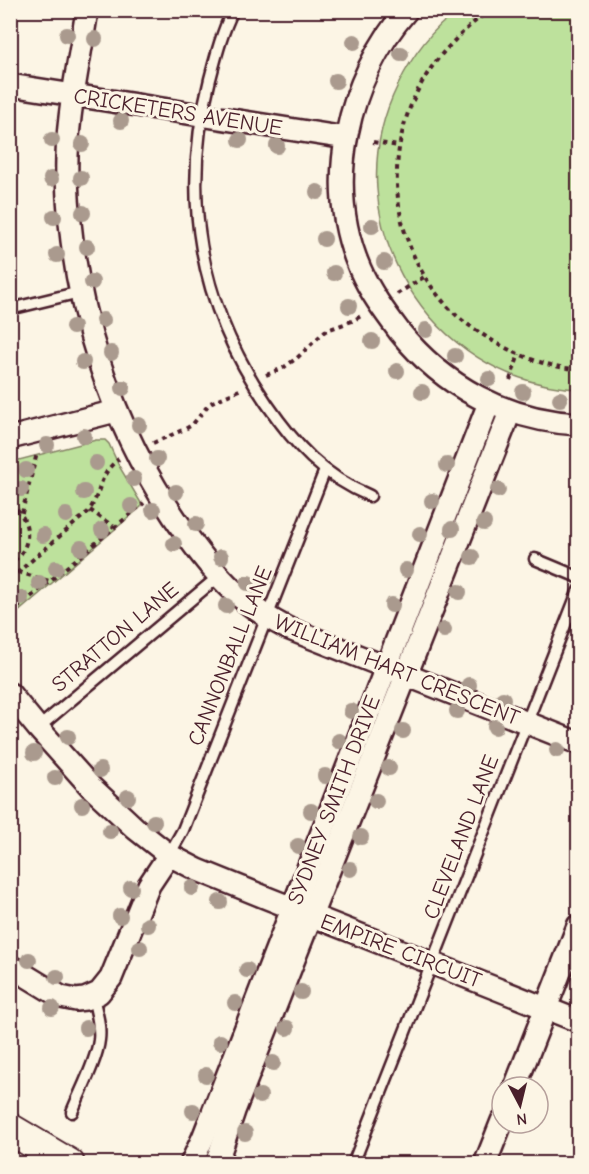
<svg xmlns="http://www.w3.org/2000/svg" width="589" height="1174" font-family="'Comic Neue',sans-serif">
<style>
.green{fill:#bde19c;stroke:#848064;stroke-width:1.5}
.lines{fill:none;stroke-linecap:round;stroke-linejoin:round}
.lane-casing{stroke:#4a1f2b;stroke-width:15}
.street-casing{stroke:#4a1f2b;stroke-width:26}
.secondary-casing{stroke:#4a1f2b;stroke-width:34}
.path{stroke:#4a1f2b;stroke-width:4;stroke-dasharray:4.5 4.5;stroke-linecap:butt}
.lane{stroke:#fcf5e5;stroke-width:10}
.street{stroke:#fcf5e5;stroke-width:21}
.secondary{stroke:#fcf5e5;stroke-width:30}
.tree{fill:#aa9a8e}
.labels{text-anchor:middle;dominant-baseline:central;stroke-width:6;stroke-linejoin:round;paint-order:stroke}
.street-label{font-size:22px;fill:#4a1f2b;stroke:#fcf5e5}
</style>
<rect width="100%" height="100%" fill="#fcf5e5"/>
<filter id="ink" filterUnits="userSpaceOnUse"><feTurbulence type="fractalNoise" baseFrequency=".0167" numOctaves="2"/><feDisplacementMap in="SourceGraphic" scale="12" xChannelSelector="R" yChannelSelector="G"/><feConvolveMatrix kernelMatrix="1 2 1 2 8 2 1 2 1" color-interpolation-filters="sRGB"/></filter>
<g filter="url(#ink)">
<!-- green -->
<g class="green">
<path d="M 457,11 L 578,11 L 578,389 C 429,382 331,219 398,85 C 412,56 431,30 457,11 Z"/>
<path d="M 96,440 L 105,440 L 109,444 L 119,466 L 141,503 L 141,507 L 11,618 L 11,462 Z"/>
</g>
<g class="lines">
<!-- lane casing -->
<g class="lane-casing">
<g id="lane">
<path d="M 233,10 C 222,32 216,56 210,79 C 180,195 199,305 267,404 C 295,445 323,476 370,496"/>
<path d="M 10,309 L 80,292"/>
<path d="M 535,559 L 578,577"/>
<path d="M 38,728 L 218,577"/>
<path d="M 169,855 L 183,830 L 325,470"/>
<path d="M 72,1112 C 80,1092 97,1060 99,1040 C 101,1025 96,1011 93,997"/>
<path d="M 353,1164 L 578,592"/>
</g>
</g>
<!-- street casing -->
<g class="street-casing">
<g id="street">
<path d="M 87,10 C 79,65 65,122 67,177 C 71,305 112,433 188,537 C 217,577 242,605 287,628 L 578,743"/>
<path d="M 407,10 C 347,79 323,184 360,269 C 370,292 384,311 399,331 C 444,387 506,420 578,424"/>
<path d="M 10,85 L 346,138"/>
<path d="M 10,438 L 116,411"/>
<path d="M 10,694 L 38,728 L 91,787 L 136,829 L 169,855 L 198,870 L 267,898 L 578,1021"/>
<path d="M 10,966 L 61,997 L 76,1000 L 85,999 L 99,993 L 111,978 L 149,885 L 169,855"/>
<path d="M 515,1087 L 578,926"/>
<path d="M 191,1164 L 203,1138 L 489,403"/>
<path d="M 216,1164 L 234,1111 L 510,412"/>
<path d="M 485,1164 L 502,1121"/>
</g>
</g>
<!-- secondary casing -->
<g class="secondary-casing">
<path id="secondary" d="M 10,1129 L 69,1164"/>
</g>
<!-- path -->
<g class="path">
<path d="M 491,10 C 476,19 464,31 452,43 C 380,116 378,233 449,308 C 460,320 474,329 488,338 C 514,354 548,368 578,369"/>
<path d="M 373,142 L 399,146"/>
<path d="M 397,294 L 424,277"/>
<path d="M 266,375 L 283,368 L 297,358 L 325,331 L 352,321 L 363,315"/>
<path d="M 510,380 L 519,354"/>
<path d="M 153,443 L 185,429 L 192,425 L 210,403 L 242,389"/>
<path d="M 10,503 C 32,519 34,548 10,564"/>
<path d="M 90,510 L 114,527"/>
<path d="M 22,513 L 37,453"/>
<path d="M 18,572 L 49,581"/>
<path d="M 10,579 L 88,512 C 102,493 98,474 119,459"/>
<path d="M 10,614 L 144,503"/>
</g>
<!-- lane -->
<use href="#lane" class="lane"/>
<!-- street -->
<use href="#street" class="street"/>
<!-- secondary -->
<use href="#secondary" class="secondary"/>
</g>
<!-- trees -->
<g class="tree">
<circle cx="67" cy="35" r="8"/>
<circle cx="95" cy="39" r="8"/>
<circle cx="354" cy="42" r="8"/>
<circle cx="401" cy="54" r="8"/>
<circle cx="336" cy="81" r="8"/>
<circle cx="121" cy="121" r="8"/>
<circle cx="52" cy="140" r="8"/>
<circle cx="240" cy="140" r="8"/>
<circle cx="82" cy="144" r="8"/>
<circle cx="277" cy="146" r="8"/>
<circle cx="81" cy="178" r="8"/>
<circle cx="51" cy="179" r="8"/>
<circle cx="317" cy="192" r="8"/>
<circle cx="83" cy="213" r="8"/>
<circle cx="54" cy="217" r="8"/>
<circle cx="372" cy="226" r="8"/>
<circle cx="324" cy="239" r="8"/>
<circle cx="87" cy="247" r="8"/>
<circle cx="57" cy="255" r="8"/>
<circle cx="384" cy="262" r="8"/>
<circle cx="334" cy="273" r="8"/>
<circle cx="92" cy="282" r="8"/>
<circle cx="349" cy="306" r="8"/>
<circle cx="103" cy="320" r="8"/>
<circle cx="73" cy="327" r="8"/>
<circle cx="426" cy="330" r="8"/>
<circle cx="372" cy="341" r="8"/>
<circle cx="111" cy="353" r="8"/>
<circle cx="455" cy="356" r="8"/>
<circle cx="83" cy="362" r="8"/>
<circle cx="397" cy="371" r="8"/>
<circle cx="489" cy="379" r="8"/>
<circle cx="123" cy="388" r="8"/>
<circle cx="422" cy="392" r="8"/>
<circle cx="523" cy="392" r="8"/>
<circle cx="560" cy="399" r="8"/>
<circle cx="139" cy="425" r="8"/>
<circle cx="84" cy="436" r="8"/>
<circle cx="47" cy="445" r="8"/>
<circle cx="157" cy="459" r="8"/>
<circle cx="96" cy="463" r="8"/>
<circle cx="447" cy="465" r="8"/>
<circle cx="26" cy="470" r="8"/>
<circle cx="134" cy="479" r="8"/>
<circle cx="21" cy="489" r="8"/>
<circle cx="498" cy="490" r="8"/>
<circle cx="84" cy="492" r="8"/>
<circle cx="176" cy="492" r="8"/>
<circle cx="432" cy="501" r="8"/>
<circle cx="131" cy="506" r="8"/>
<circle cx="153" cy="510" r="8"/>
<circle cx="66" cy="515" r="8"/>
<circle cx="484" cy="523" r="8"/>
<circle cx="196" cy="524" r="8"/>
<circle cx="452" cy="529" r="8"/>
<circle cx="102" cy="530" r="8"/>
<circle cx="420" cy="534" r="8"/>
<circle cx="43" cy="535" r="8"/>
<circle cx="174" cy="544" r="8"/>
<circle cx="81" cy="548" r="8"/>
<circle cx="221" cy="557" r="8"/>
<circle cx="472" cy="557" r="8"/>
<circle cx="56" cy="568" r="8"/>
<circle cx="406" cy="570" r="8"/>
<circle cx="268" cy="576" r="8"/>
<circle cx="39" cy="583" r="8"/>
<circle cx="248" cy="583" r="8"/>
<circle cx="459" cy="592" r="8"/>
<circle cx="21" cy="598" r="8"/>
<circle cx="392" cy="605" r="8"/>
<circle cx="226" cy="606" r="8"/>
<circle cx="444" cy="630" r="8"/>
<circle cx="469" cy="685" r="8"/>
<circle cx="503" cy="699" r="8"/>
<circle cx="351" cy="711" r="8"/>
<circle cx="457" cy="711" r="8"/>
<circle cx="495" cy="727" r="8"/>
<circle cx="403" cy="731" r="8"/>
<circle cx="68" cy="737" r="8"/>
<circle cx="339" cy="741" r="8"/>
<circle cx="557" cy="750" r="8"/>
<circle cx="34" cy="753" r="8"/>
<circle cx="389" cy="768" r="8"/>
<circle cx="100" cy="770" r="8"/>
<circle cx="325" cy="776" r="8"/>
<circle cx="55" cy="778" r="8"/>
<circle cx="128" cy="797" r="8"/>
<circle cx="376" cy="801" r="8"/>
<circle cx="82" cy="805" r="8"/>
<circle cx="311" cy="811" r="8"/>
<circle cx="154" cy="822" r="8"/>
<circle cx="110" cy="831" r="8"/>
<circle cx="361" cy="837" r="8"/>
<circle cx="298" cy="846" r="8"/>
<circle cx="350" cy="869" r="8"/>
<circle cx="131" cy="888" r="8"/>
<circle cx="192" cy="888" r="8"/>
<circle cx="220" cy="902" r="8"/>
<circle cx="120" cy="916" r="8"/>
<circle cx="148" cy="925" r="8"/>
<circle cx="140" cy="948" r="8"/>
<circle cx="29" cy="960" r="8"/>
<circle cx="247" cy="970" r="8"/>
<circle cx="57" cy="977" r="8"/>
<circle cx="301" cy="992" r="8"/>
<circle cx="235" cy="1003" r="8"/>
<circle cx="52" cy="1008" r="8"/>
<circle cx="86" cy="1028" r="8"/>
<circle cx="287" cy="1028" r="8"/>
<circle cx="220" cy="1042" r="8"/>
<circle cx="273" cy="1063" r="8"/>
<circle cx="206" cy="1075" r="8"/>
<circle cx="260" cy="1096" r="8"/>
<circle cx="193" cy="1111" r="8"/>
<circle cx="245" cy="1133" r="8"/>
</g>
</g>
<g class="labels">
<!-- street labels -->
<g class="street-label">
<text transform="translate(178 112) rotate(9)">CRICKETERS AVENUE</text>
<text transform="translate(115 637) rotate(-40)">STRATTON LANE</text>
<text transform="translate(230 656) rotate(-68)">CANNONBALL LANE</text>
<text transform="translate(397 670) rotate(22)">WILLIAM HART CRESCENT</text>
<text transform="translate(334 800) rotate(-69)">SYDNEY SMITH DRIVE</text>
<text transform="translate(461 837) rotate(-69)">CLEVELAND LANE</text>
<text transform="translate(401 951) rotate(21)">EMPIRE CIRCUIT</text>
</g>
</g>
<!-- margin -->
<rect width="589" height="1174" fill="none" stroke="#fcf5e5" stroke-width="36"/>
<rect x="18" y="18" width="553" height="1138" fill="none" stroke="#4a1f2b" stroke-width="2" filter="url(#ink)"/>
<!-- north arrow -->
<g transform="translate(520 1105) rotate(173)"><circle r="28" fill="#fcf5e5" stroke="#b59f9b" stroke-width="1.5"/>
<path d="M0-4.5L10 22L0 15L-10 22Z" fill="#4a1f2b"/>
<text y="-9" font-size="16" font-weight="bold" text-anchor="middle" fill="#4a1f2b">N</text>
</g>
</svg>
